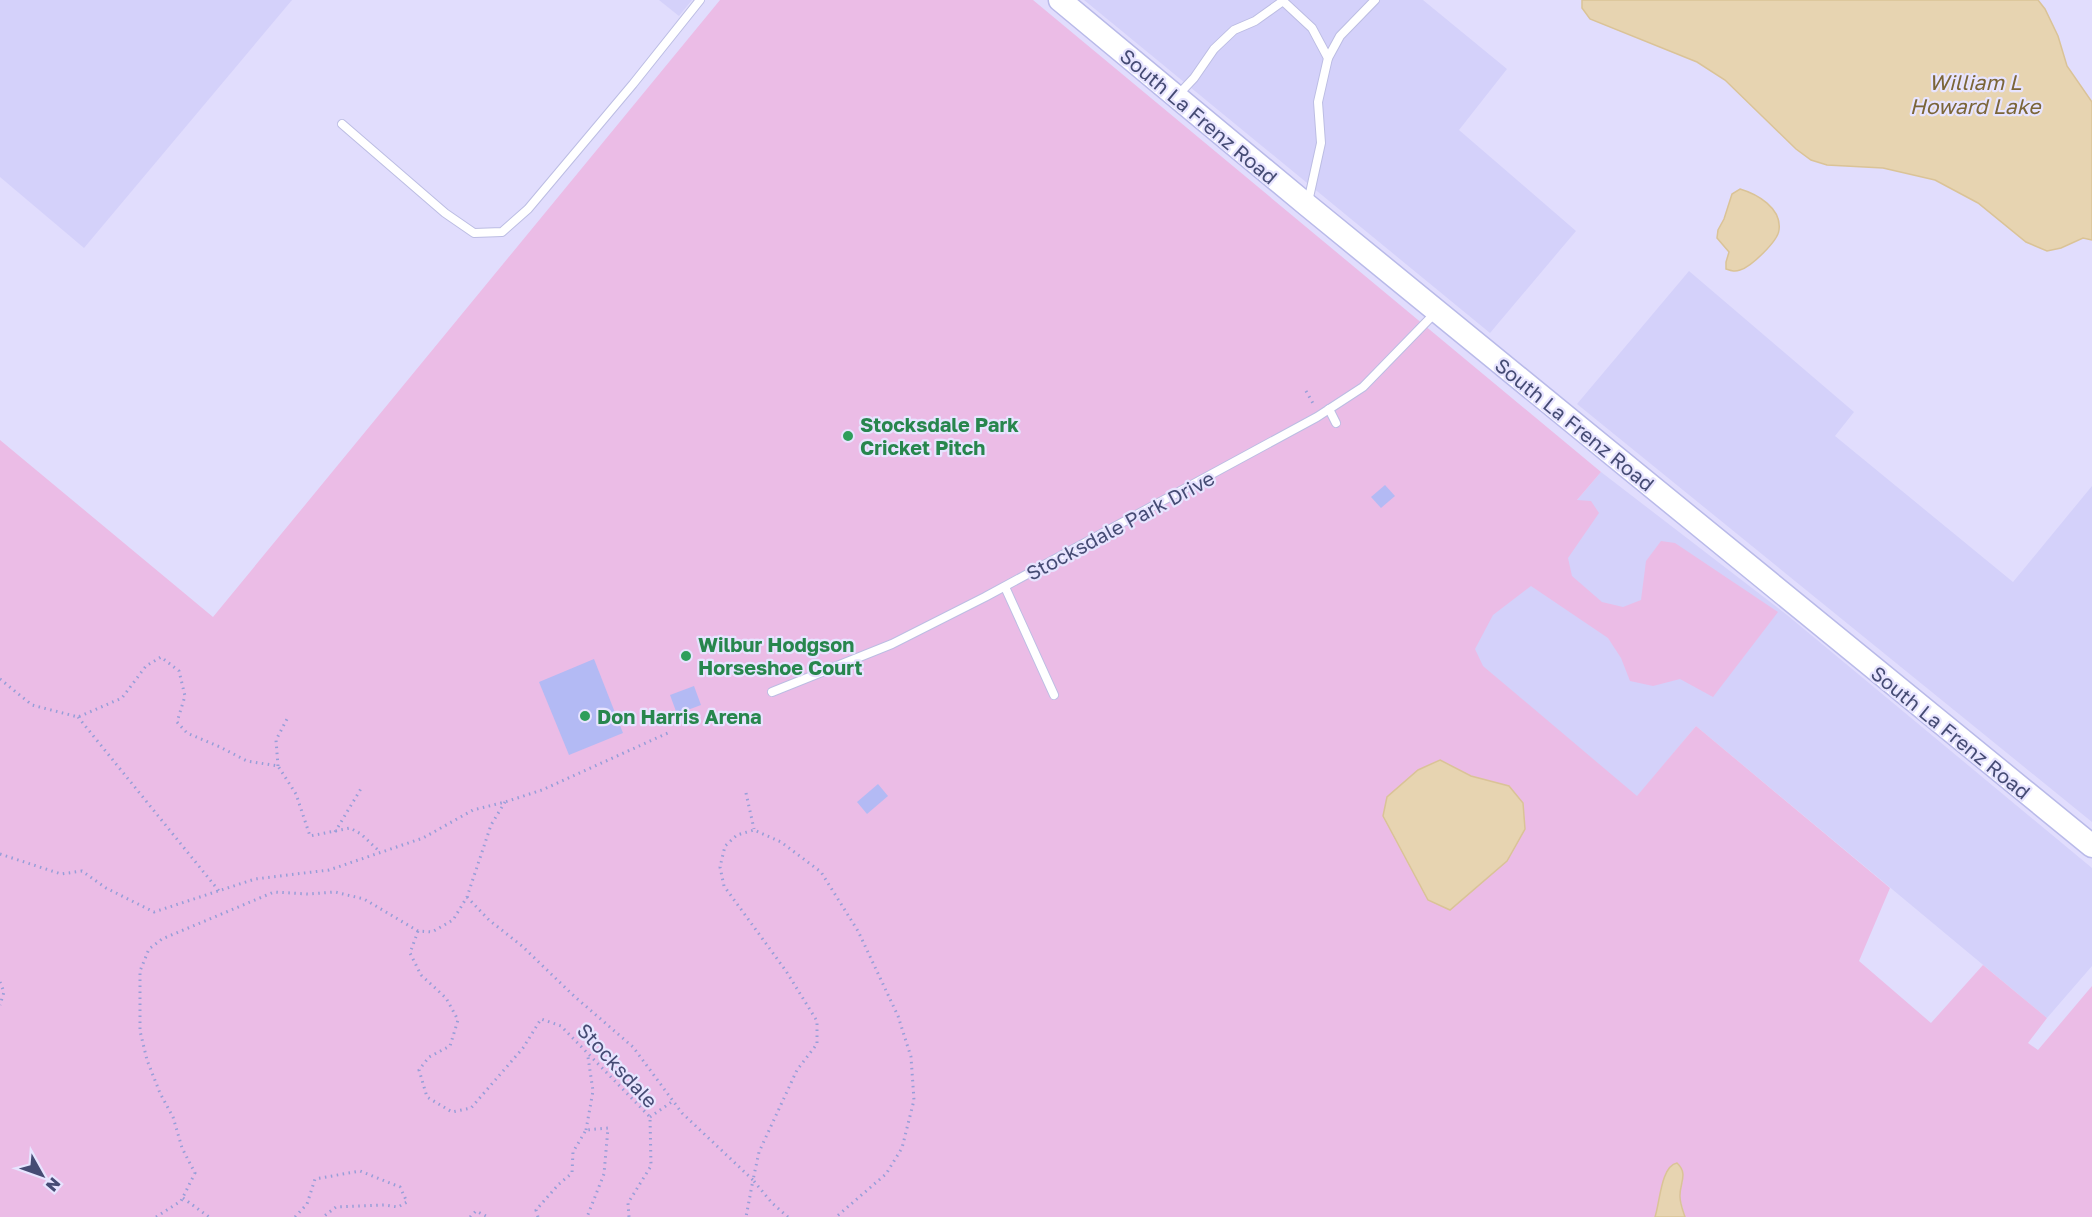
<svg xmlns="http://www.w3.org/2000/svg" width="2092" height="1217" font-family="'Golos Text',sans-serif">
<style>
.residential{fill:#d4d1fa}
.green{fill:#ebbce6}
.water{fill:#e7d4b1;stroke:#dac397;stroke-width:1.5}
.building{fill:#b3baf4}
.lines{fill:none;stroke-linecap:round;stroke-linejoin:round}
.lane-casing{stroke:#bcbde3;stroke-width:10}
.secondary-casing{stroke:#b9bae9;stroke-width:25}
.path{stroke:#979ed8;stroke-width:3;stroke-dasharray:1.5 4.5;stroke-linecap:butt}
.lane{stroke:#fff;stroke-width:8}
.secondary{stroke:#fff;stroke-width:22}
.leisure-dot{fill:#2e9e5b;stroke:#e7e4ff;stroke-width:2}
.labels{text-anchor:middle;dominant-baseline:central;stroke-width:4.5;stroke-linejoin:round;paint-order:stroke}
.street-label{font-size:20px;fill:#454b74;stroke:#e7e4ff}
.leisure-label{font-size:20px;font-weight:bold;fill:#27864d;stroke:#e7e4ff;text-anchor:start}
.water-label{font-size:21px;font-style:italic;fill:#7b6538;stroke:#e7e4ff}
</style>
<rect width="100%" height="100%" fill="#e1ddfd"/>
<!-- residential -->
<g class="residential">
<path d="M 0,0 L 292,0 L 84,248 L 0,177 Z"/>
<path d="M 659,0 L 692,0 L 679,16 Z"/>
<path d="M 1084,0 L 1423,0 L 1507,69 L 1459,130 L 1576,231 L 1490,333 Z"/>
<path d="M 1689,271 L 1854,412 L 1835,436 L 2013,582 L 2092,486 L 2092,822 L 1577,404 Z"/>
<path d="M 1601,472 L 1787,615 L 2092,868 L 2092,966 L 2047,1018 L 1696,726 L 1637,797 L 1455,643 Z"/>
</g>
<!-- green -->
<path class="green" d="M 720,0 L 1033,0 L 1601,472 L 1577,500 L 1591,501 L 1599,513 L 1568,558 L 1572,576 L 1602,602 L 1623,607 L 1641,600 L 1646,561 L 1661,541 L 1675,543 L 1778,612 L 1713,697 L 1680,679 L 1653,686 L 1630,681 L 1621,658 L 1608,638 L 1531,586 L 1493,615 L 1475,649 L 1483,666 L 1637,796 L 1696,726 L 1890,888 L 1859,961 L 1931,1023 L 1983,965 L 2047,1018 L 2028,1043 L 2038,1050 L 2092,986 L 2092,1217 L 1685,1217 L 1679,1194 L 1683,1180 L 1659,1205 L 1655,1217 L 0,1217 L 0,440 L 213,617 Z"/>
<!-- water -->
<g class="water">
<path d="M 1582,0 L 2038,0 L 2045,9 L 2058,36 L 2067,66 L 2092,102 L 2092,240 L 2083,238 L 2061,248 L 2047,251 L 2026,242 L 1978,203 L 1935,180 L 1883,168 L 1827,165 L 1811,160 L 1796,149 L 1725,80 L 1697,62 L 1590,19 L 1582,8 Z"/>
<path d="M 1740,189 C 1757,194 1782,208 1779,230 C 1778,241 1751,267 1740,270 C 1735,272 1732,271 1726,269 L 1726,262 L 1729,252 L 1717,238 L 1718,230 L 1724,219 L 1732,194 Z"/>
<path d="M 1440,760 L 1471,776 L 1509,786 L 1523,803 L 1525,829 L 1507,861 L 1450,910 L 1428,900 L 1383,816 L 1387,797 L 1418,770 Z"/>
<path d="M 1677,1163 C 1689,1174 1679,1184 1680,1197 C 1680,1203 1683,1211 1685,1217 L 1655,1217 C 1660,1202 1661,1166 1677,1163 Z"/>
</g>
<!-- building -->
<g class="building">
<path d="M 1385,485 L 1395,496 L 1381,508 L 1371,497 Z"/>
<path d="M 594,659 L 623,733 L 569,755 L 539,682 Z"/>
<path d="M 694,686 L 701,705 L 677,714 L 670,695 Z"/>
<path d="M 878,784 L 888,796 L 867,814 L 857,802 Z"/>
</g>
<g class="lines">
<!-- lane casing -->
<g class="lane-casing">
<g id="lane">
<path d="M 1328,58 L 1340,36 L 1375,0"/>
<path d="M 1177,96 L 1194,78 L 1214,49 L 1234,30 L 1255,21 L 1283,1 L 1312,28 L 1328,58 L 1318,102 L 1321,143 L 1308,202"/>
<path d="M 342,124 L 445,213 L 474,233 L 502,232 L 528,209 L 633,84 L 700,0"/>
<path d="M 1329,409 L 1336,423"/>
<path d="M 1005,587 L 1054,695"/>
<path d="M 772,692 L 892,644 L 985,597 L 1317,417 L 1363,387 L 1437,311"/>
</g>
</g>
<!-- secondary casing -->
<g class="secondary-casing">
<path id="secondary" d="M 1060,0 L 1307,205 L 2092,846"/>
</g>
<!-- path -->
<g class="path">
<path d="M 1306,391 L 1314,405"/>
<path d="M 0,679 L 32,705 L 78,717 L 122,698 L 146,666 L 161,657 L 179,671 L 185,696 L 177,722 L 187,733 L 220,747 L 247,761 L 278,766 L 296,794 L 310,836 L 350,828 L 361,834 L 379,851"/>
<path d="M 78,717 L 219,891"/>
<path d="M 278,766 L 276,740 L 287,719"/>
<path d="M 746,793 L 754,829"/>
<path d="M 335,832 L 362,787"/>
<path d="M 0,854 L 61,874 L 82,871 L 106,888 L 154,912 L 255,879 L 329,870 L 423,838 L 473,810 L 505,802 L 542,790 L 670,732"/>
<path d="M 467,897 L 489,920 L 522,946 L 574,996 L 633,1047 L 682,1113 L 753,1180 L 746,1217"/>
<path d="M 418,931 L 410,953 L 421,975 L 446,998 L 458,1020 L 450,1046 L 429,1057 L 419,1070 L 427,1097 L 452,1112 L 471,1108 L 523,1048 L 541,1019 L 561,1026 L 650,1117 L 651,1166 L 628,1203 L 629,1217"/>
<path d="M 0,982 L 4,992 L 0,1005"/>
<path d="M 650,1117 L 673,1101"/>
<path d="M 586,1130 L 593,1091 L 588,1057"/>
<path d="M 183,1198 L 209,1217"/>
<path d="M 156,1217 L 181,1201 L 195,1173 L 182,1148 L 173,1117 L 160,1093 L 147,1060 L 140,1031 L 140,971 L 149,949 L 162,939 L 274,892 L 308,894 L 335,892 L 364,899 L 418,931 L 432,932 L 453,920 L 467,897 L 491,825 L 505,802"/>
<path d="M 295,1217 L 307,1204 L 315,1179 L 360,1171 L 400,1187 L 407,1202 L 398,1207 L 385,1205 L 336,1207 L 323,1217"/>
<path d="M 470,1217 L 476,1211 L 488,1217"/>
<path d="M 538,1217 L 536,1210 L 559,1184 L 572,1173 L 573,1152 L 586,1130 L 608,1128 L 604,1174 L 587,1217"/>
<path d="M 788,1217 L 772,1203 L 753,1180 L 759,1152 L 797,1070 L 817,1044 L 817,1021 L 786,971 L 724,886 L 720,867 L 725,846 L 737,835 L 754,830 L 781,842 L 821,872 L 858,931 L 898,1016 L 911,1057 L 914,1100 L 902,1148 L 886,1174 L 836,1217"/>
</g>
<!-- lane -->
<use href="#lane" class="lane"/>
<!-- secondary -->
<use href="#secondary" class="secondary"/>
</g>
<!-- markers -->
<g class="leisure-dot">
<circle cx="848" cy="436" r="6"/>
<circle cx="686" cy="656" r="6"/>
<circle cx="585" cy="716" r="6"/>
</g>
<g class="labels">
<!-- street labels -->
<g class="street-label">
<text transform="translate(1199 116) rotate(40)">South La Frenz Road</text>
<text transform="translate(1575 424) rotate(39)">South La Frenz Road</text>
<text transform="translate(1120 525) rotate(-28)">Stocksdale Park Drive</text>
<text transform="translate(1951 732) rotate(39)">South La Frenz Road</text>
<text transform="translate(618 1065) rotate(47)">Stocksdale</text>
</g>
<!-- leisure labels -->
<g class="leisure-label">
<text x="860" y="424">Stocksdale Park<tspan x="860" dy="23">Cricket Pitch</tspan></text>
<text x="698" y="644">Wilbur Hodgson<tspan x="698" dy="23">Horseshoe Court</tspan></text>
<text x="597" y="716">Don Harris Arena</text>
</g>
<!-- water labels -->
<g class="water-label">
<text x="1975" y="82">William L<tspan x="1975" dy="24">Howard Lake</tspan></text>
</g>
</g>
<!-- north arrow -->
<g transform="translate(42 1175) rotate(130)" stroke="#e7e4ff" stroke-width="4.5" paint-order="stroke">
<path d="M0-4.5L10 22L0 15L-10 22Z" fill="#454b74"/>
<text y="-9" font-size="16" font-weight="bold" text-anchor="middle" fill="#454b74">N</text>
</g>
</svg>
